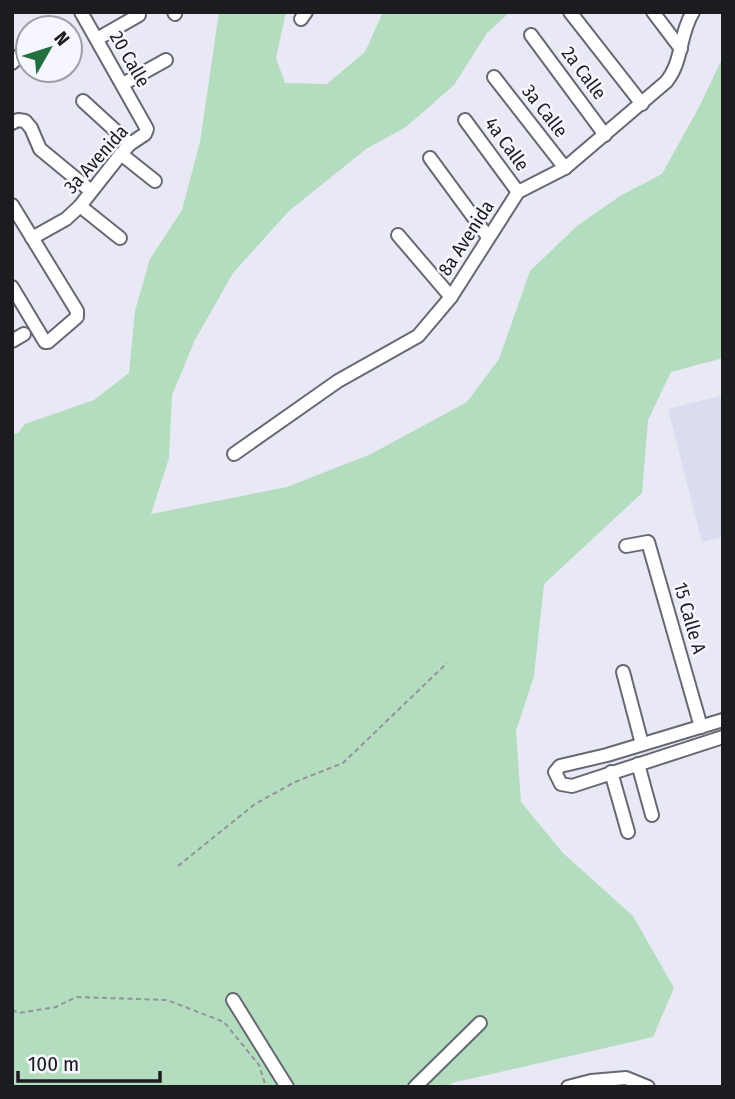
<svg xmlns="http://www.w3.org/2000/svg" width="735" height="1099" font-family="'Fira Sans Condensed',sans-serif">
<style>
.built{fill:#daddf0}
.green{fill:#b4dcbe}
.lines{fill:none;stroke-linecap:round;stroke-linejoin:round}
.minor-casing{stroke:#666872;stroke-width:16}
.path{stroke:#92939b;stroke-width:2;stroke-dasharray:5 3.5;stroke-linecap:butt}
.minor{stroke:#fff;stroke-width:12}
.labels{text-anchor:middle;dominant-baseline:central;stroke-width:5;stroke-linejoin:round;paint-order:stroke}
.street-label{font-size:19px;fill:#1b1c20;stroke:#f6f7fe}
</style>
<rect width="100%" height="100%" fill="#e8e9f5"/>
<!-- built -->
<path class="built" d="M 723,395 L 723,537 L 702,542 L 668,409 Z"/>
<!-- green -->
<path class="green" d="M 219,12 L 286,12 L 276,58 L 285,83 L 327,84 L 365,52 L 383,12 L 510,12 L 487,33 L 454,85 L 406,127 L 366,149 L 289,211 L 233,273 L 195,340 L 172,395 L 169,458 L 151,514 L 287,487 L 371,454 L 467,402 L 499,359 L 530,271 L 577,226 L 620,196 L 662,174 L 699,107 L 723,57 L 723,358 L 671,372 L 648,420 L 642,493 L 544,584 L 534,676 L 516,731 L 521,802 L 563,853 L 633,916 L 674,988 L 653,1037 L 452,1083 L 448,1087 L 12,1087 L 12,435 L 19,432 L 25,424 L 94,400 L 129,373 L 135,311 L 150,259 L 182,210 L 200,142 Z"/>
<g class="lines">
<!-- minor casing -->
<g class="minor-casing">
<g id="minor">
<path d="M 174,12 L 175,14"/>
<path d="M 570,12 L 642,104"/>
<path d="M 653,12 L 681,49"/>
<path d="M 301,19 L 306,12"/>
<path d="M 531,35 L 605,135"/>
<path d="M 97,39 L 139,15"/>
<path d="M 12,63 L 27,48"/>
<path d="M 494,77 L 565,168"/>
<path d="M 123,84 L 166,60"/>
<path d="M 83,101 L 130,144"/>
<path d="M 465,120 L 518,192"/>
<path d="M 12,123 L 18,120 L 25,121 L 31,128 L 40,149 L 91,191"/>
<path d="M 121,154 L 155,181"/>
<path d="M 430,158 L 488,237"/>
<path d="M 12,205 L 77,311 L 77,317 L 48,342 L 45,342 L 12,287"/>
<path d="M 80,206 L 120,238"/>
<path d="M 398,235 L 451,297"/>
<path d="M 32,238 L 66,219 L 80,206 L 121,154 L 130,144 L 145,134 L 147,129 L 81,12"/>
<path d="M 12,341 L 24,334"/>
<path d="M 234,454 L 338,381 L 418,336 L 451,297 L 518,192 L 565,168 L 666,82 C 683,62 679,34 693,12"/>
<path d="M 626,546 L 648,542 L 701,727"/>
<path d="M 623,672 L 642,744"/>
<path d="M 723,720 L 607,755 L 560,766 L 555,772 L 561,784 L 572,786 L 723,737"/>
<path d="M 638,764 L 652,815"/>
<path d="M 611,772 L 628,832"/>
<path d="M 233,1000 L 287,1087"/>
<path d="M 415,1087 L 480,1023"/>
<path d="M 568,1087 L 591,1081 L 626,1078 L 648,1087"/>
</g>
</g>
<!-- path -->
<g class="path">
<path d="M 178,866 L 255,804 L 295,782 L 343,763 L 447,663"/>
<path d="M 12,1010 L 19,1013 L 56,1007 L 76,997 L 167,1000 L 224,1022 L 259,1065 L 266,1087"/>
</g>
<!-- minor -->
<use href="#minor" class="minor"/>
</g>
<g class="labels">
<!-- street labels -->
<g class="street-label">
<text transform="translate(130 59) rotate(60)">20 Calle</text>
<text transform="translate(584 73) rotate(53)">2a Calle</text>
<text transform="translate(545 111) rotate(52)">3a Calle</text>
<text transform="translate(507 144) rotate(54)">4a Calle</text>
<text transform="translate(96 159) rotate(-48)">3a Avenida</text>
<text transform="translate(466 238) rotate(-57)">8a Avenida</text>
<text transform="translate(690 618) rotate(74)">15 Calle A</text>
</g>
</g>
<!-- border -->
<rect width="735" height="1099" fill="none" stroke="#1b1c20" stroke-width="28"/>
<!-- north arrow -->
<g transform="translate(49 49) rotate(51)"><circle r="33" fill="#f6f7fe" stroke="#9e9fa5" stroke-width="2"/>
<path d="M0-5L12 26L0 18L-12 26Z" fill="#237140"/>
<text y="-10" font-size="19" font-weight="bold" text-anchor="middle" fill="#1b1c20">N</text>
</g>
<!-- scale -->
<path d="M18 1071v10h142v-10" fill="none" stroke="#1b1c20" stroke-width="3.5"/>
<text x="28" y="1071" font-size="21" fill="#1b1c20" stroke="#f6f7fe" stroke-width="5" paint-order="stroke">100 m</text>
</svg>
